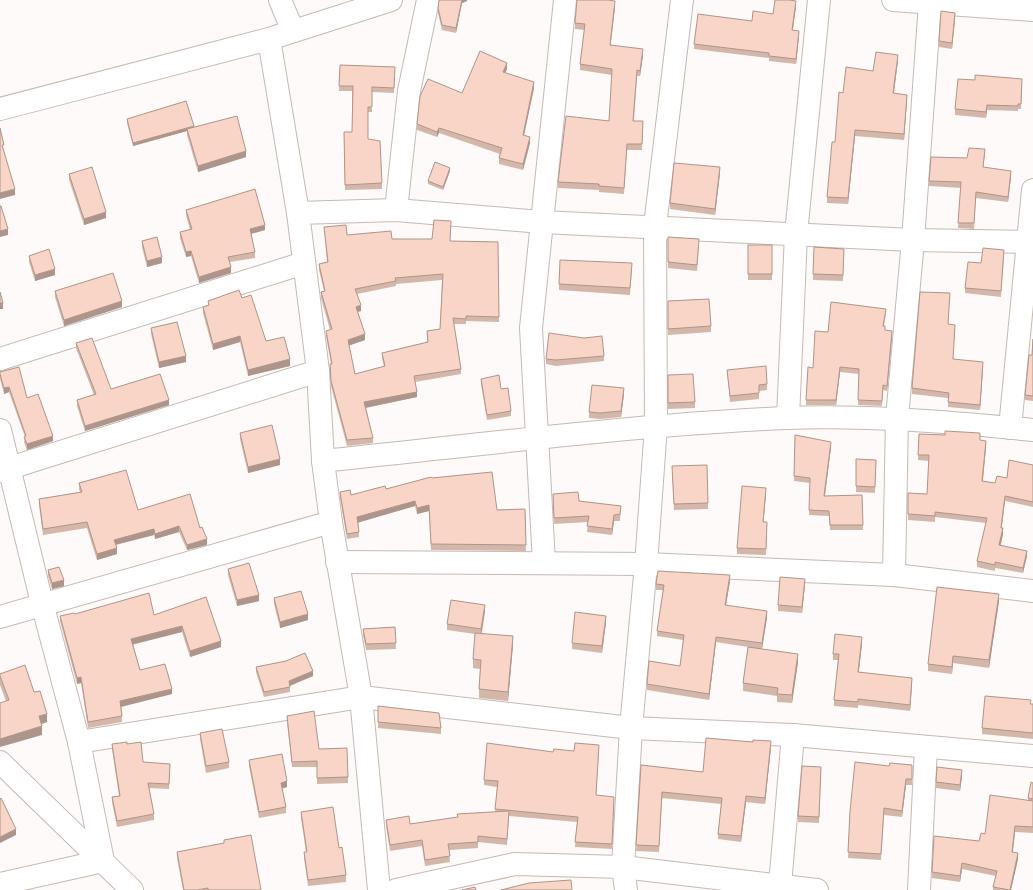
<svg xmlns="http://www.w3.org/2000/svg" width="1033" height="890" font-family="'Fira Sans Condensed',sans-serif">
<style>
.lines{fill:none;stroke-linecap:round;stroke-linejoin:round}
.street-casing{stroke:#c6b9b3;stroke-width:24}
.street{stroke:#fff;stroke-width:22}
.wall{fill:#d5b7aa;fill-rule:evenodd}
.shaded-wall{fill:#ae958b}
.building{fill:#f8d5c6;stroke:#ae958b;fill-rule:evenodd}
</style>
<rect width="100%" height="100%" fill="#fdfaf9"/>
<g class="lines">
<!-- street casing -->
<g class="street-casing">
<g id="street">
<path d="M 280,0 L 293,31"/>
<path d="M 682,0 L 655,226 L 656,426 L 646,564 L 631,728 L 623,867 L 817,890"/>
<path d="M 893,0 L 1033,10"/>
<path d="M 269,39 L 298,213 L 318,371 L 323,461 L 331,522 L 361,697 L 379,890"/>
<path d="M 0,109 L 269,39 L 391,0"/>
<path d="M 396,210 L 409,91 L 428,0"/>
<path d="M 298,213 L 396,210 L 542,222 L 913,240 L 1033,242"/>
<path d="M 0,359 L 304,263"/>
<path d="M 788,418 L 796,234 L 819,0"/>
<path d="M 1010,428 L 1033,190"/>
<path d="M 0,430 L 42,603 L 79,742 L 103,861 L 0,884"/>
<path d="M 323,461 C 477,445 632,425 786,418 C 869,415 951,422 1033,430"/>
<path d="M 0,471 L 318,371"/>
<path d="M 337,562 L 646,564 L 894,575 L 1033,591"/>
<path d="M 544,563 L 531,328 L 565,0"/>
<path d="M 894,575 L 897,418 L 913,240 L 930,3"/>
<path d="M 0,617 L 331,522"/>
<path d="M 79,742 L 361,697 L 631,728 L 793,735 L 1033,756"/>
<path d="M 0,762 L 132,890"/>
<path d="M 780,885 L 793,735"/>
<path d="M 396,890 L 515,864 L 623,867 L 626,890"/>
<path d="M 919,890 L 926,747"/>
</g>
</g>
<!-- street -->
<use href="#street" class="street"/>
</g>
<!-- wall -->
<g class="wall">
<path d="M 467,0 L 467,1 L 462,3 L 456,33 L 442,30 L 438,13 L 438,8 Z"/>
<path d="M 796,6 L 793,30 L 799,36 L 796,64 L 769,61 L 769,58 L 694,49 L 694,44 L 773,14 Z"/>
<path d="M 615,7 L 610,45 L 643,55 L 640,76 L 637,76 L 634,121 L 643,121 L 642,150 L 627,150 L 624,194 L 599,192 L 599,190 L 558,188 L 558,182 L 609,121 L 612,75 L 580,70 L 580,64 L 584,30 L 575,29 L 575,23 Z"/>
<path d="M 955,19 L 952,49 L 939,47 L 939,41 Z"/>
<path d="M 898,60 L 894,93 L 907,100 L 904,140 L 855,136 L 848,204 L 827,203 L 827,197 L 843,93 L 873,71 Z"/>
<path d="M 340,65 L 395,67 L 394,93 L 372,92 L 372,112 L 368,112 L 368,139 L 382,183 L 382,189 L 345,190 L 344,132 L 352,132 L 352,91 L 339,91 Z"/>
<path d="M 507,69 L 505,73 L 534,88 L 524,135 L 530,143 L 523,170 L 499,164 L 499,158 L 500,154 L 439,133 L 437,137 L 417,130 L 417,124 L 462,93 Z"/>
<path d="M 1022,84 L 1021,109 L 1018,109 L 1018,111 L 987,110 L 986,118 L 955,115 L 955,109 Z"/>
<path d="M 127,119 L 194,127 L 246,157 L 198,172 L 187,135 L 187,131 L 133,146 L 127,123 Z"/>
<path d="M 985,155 L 983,167 L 1011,176 L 1008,202 L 976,198 L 974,229 L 958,228 L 961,188 L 929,186 L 929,181 L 967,158 Z"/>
<path d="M 450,171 L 443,190 L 428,184 L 428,181 Z"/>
<path d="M 720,173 L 715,215 L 670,209 L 670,203 Z"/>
<path d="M 69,174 L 106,218 L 84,225 L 69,180 Z"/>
<path d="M 186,210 L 265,230 L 251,234 L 255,252 L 255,258 L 230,262 L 231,273 L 199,283 L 191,256 L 186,257 L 180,238 L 180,232 L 190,230 L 186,215 Z"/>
<path d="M 324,227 L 347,235 L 392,239 L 450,241 L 498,242 L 499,322 L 466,321 L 466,324 L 454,324 L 461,369 L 461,374 L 415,382 L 417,397 L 366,408 L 373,438 L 373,443 L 347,446 L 331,386 L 330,370 L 330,364 L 331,364 L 326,336 L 326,331 L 330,330 L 321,298 L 321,292 L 324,291 L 319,270 L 319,264 L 327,262 ZM 442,280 L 440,329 L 427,331 L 427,342 L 382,353 L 382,358 L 384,367 L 355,374 L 349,345 L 365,340 L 358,312 L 361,311 L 357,294 L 396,286 L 396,284 Z"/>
<path d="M 668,237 L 699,245 L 697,271 L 668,268 Z"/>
<path d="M 142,241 L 162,263 L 147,267 L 142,247 Z"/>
<rect x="748" y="245" width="24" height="35"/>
<path d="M 844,249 L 843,281 L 813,280 L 813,274 Z"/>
<path d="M 1004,255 L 1001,297 L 965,293 L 965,288 L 981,263 Z"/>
<path d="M 29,256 L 55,275 L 35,281 L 29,262 Z"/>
<path d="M 632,269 L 630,295 L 559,290 L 559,284 Z"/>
<path d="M 55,291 L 122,307 L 64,326 L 55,297 Z"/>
<path d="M 242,298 L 266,341 L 290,366 L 248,376 L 240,342 L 213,350 L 203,313 L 203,307 L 208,306 L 208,301 Z"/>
<path d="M 668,301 L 711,326 L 711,332 L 668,335 Z"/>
<path d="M 886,314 L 884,326 L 885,330 L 892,336 L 887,391 L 883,390 L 882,406 L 858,405 L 859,374 L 840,372 L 836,405 L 806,405 L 806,400 L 813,368 L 828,332 Z"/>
<path d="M 948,324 L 955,330 L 953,359 L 983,368 L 980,410 L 948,407 L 948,398 L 912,394 L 912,388 Z"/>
<path d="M 151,328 L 186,362 L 159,368 L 151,334 Z"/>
<path d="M 1033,339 L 1033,401 L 1025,400 L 1025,395 L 1032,355 Z"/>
<path d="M 76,343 L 111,389 L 169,405 L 85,431 L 77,406 L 77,400 L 94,395 L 76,348 Z"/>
<path d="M 604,356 L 604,361 L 556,366 L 546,364 L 546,359 Z"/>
<path d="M 727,370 L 767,384 L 767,390 L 759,391 L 759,399 L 730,402 Z"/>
<path d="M 0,372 L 27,398 L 53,441 L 27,450 L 24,442 L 25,437 L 9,392 L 4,394 L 0,379 Z"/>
<path d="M 668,375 L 695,402 L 695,408 L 668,409 Z"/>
<path d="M 481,379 L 501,389 L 511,411 L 511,416 L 487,420 L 481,384 Z"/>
<path d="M 624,394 L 621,417 L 600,419 L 589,418 L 589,412 Z"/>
<path d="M 240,433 L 280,465 L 248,473 L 240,439 Z"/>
<path d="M 919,434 L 980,440 L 986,447 L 983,481 L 995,483 L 1007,478 L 1033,465 L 1033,507 L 1005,501 L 1001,528 L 1003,534 L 1001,545 L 1027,556 L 1023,573 L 995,568 L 995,571 L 977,567 L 977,561 L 986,523 L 935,517 L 935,522 L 908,520 L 908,514 L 927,494 L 929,461 L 918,460 Z"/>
<path d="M 795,435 L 831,447 L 825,496 L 862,495 L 863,530 L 830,530 L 829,516 L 809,515 L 810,483 L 794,481 Z"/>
<path d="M 856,459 L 876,460 L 875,493 L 856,492 Z"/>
<path d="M 672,472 L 708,503 L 708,509 L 674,510 Z"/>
<path d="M 432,478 L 497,510 L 525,509 L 526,551 L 431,550 L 429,511 L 417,514 L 415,506 L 358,522 L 359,532 L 359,537 L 347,539 L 340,498 L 340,492 L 351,495 L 386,489 Z"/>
<path d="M 79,483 L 138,510 L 200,528 L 207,545 L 187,550 L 179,532 L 155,539 L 154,535 L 116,545 L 117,554 L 97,560 L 87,528 L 43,535 L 39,505 L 39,499 L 80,492 L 79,489 Z"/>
<path d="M 553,494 L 579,501 L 621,506 L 620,521 L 614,521 L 612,535 L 587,532 L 588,522 L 554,524 Z"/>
<path d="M 766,494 L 763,522 L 767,522 L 766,555 L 737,554 L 737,548 Z"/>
<path d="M 228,569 L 259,601 L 237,606 L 228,575 Z"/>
<path d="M 48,570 L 64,586 L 52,589 L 48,576 Z"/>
<path d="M 730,581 L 726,605 L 767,617 L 762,649 L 798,662 L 792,703 L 777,702 L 777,696 L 743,691 L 743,683 L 748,647 L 716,642 L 709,700 L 647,690 L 647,684 L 680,666 L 683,640 L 657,636 L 657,631 L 663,590 L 656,590 L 656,584 Z"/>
<path d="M 805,585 L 802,613 L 778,611 L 778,605 Z"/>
<path d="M 274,598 L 308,620 L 280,628 L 274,604 Z"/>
<path d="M 999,601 L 989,668 L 953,663 L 952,674 L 928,671 L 928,664 Z"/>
<path d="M 485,611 L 482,633 L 513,645 L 508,701 L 479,698 L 479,689 L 480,669 L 473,668 L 473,659 L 475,634 L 447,630 L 447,624 Z"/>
<path d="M 75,614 L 154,615 L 221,641 L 221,647 L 190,657 L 182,632 L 133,644 L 140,670 L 172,694 L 121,707 L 122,716 L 122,722 L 88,728 L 81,683 L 77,684 L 60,621 L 60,616 Z"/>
<path d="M 606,622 L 602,653 L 572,649 L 572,643 Z"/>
<path d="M 395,627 L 396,649 L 366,650 L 363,635 L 363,629 Z"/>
<path d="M 862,643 L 859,672 L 912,684 L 910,711 L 858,705 L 858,708 L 834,706 L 834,700 L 838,660 L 833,660 L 833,654 Z"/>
<path d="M 256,667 L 313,676 L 290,686 L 290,692 L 264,697 L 256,672 Z"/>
<path d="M 0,674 L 34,692 L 47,722 L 41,724 L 42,735 L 6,701 L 0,685 Z"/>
<path d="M 1031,704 L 1033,704 L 1033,739 L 982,734 L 982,728 Z"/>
<path d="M 378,706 L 441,728 L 441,734 L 378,728 Z"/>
<path d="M 287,716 L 319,749 L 348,777 L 348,783 L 317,784 L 317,767 L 292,767 L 287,722 Z"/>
<path d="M 200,733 L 229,762 L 229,768 L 206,773 L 200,739 Z"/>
<path d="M 112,744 L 127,744 L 143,762 L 170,769 L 169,789 L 149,788 L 154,814 L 154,820 L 117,827 L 112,802 L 112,797 L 119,796 L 112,749 Z"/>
<path d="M 771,747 L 765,804 L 746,802 L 741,842 L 718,839 L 718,834 L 721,804 L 662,798 L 659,852 L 636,851 L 641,765 L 703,772 Z"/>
<path d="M 574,751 L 599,751 L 596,795 L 614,802 L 612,849 L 575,847 L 577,822 L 509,816 L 507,845 L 478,842 L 478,848 L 449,850 L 450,862 L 425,866 L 422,846 L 390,851 L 386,826 L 386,820 L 410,824 L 495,812 L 497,787 L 484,785 L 484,780 L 553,752 Z"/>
<path d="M 249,760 L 287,787 L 282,788 L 286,807 L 286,813 L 259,818 L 249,766 Z"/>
<path d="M 912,765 L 912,785 L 906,785 L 902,817 L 884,815 L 881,860 L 848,858 L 850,811 L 889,766 Z"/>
<path d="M 821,767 L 819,823 L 798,822 L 798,816 Z"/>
<path d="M 962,776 L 960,791 L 936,788 L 936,782 Z"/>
<path d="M 1033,783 L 1033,833 L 1015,832 L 1013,852 L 1018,859 L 1011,890 L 993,890 L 993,887 L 996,876 L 962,869 L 960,882 L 932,878 L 932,872 L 979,841 L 985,834 L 1028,800 L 1028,798 Z"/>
<path d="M 301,812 L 339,848 L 346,875 L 346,882 L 308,886 L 304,858 L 304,852 L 306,852 L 301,818 Z"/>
<path d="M 224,840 L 261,890 L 183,890 L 177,858 L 177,852 L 224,844 Z"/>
</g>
<!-- shaded-wall -->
<g class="shaded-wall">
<path d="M 462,0 L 467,0 L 467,1 L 462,3 L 456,33 L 456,28 Z"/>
<path d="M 615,1 L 615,7 L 610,51 L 610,45 Z"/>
<path d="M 796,1 L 796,6 L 792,35 L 792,30 Z"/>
<path d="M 955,13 L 955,19 L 952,49 L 952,43 Z"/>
<path d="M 799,31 L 799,36 L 796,64 L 796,59 Z"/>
<path d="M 643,49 L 643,55 L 640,76 L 640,71 Z"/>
<path d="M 898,55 L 898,60 L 893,99 L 893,93 Z"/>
<path d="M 507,63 L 507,69 L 503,78 L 503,72 Z"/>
<path d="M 534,82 L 534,88 L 523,140 L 523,135 Z"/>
<path d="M 907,95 L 907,100 L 904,140 L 904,134 Z"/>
<path d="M 987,105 L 987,110 L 986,118 L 986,112 Z"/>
<path d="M 194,126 L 194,129 L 187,129 L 187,131 L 133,146 L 133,143 Z"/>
<path d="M 439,128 L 439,133 L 437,137 L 437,132 Z"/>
<path d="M 855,130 L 855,136 L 848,204 L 848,198 Z"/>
<path d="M 530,137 L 530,143 L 523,170 L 523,164 Z"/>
<path d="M 246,151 L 246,157 L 198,172 L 198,166 Z"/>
<path d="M 720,167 L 720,173 L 715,215 L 715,209 Z"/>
<path d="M 450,168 L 450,171 L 443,190 L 443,187 Z"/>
<path d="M 1011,171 L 1011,176 L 1008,202 L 1008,197 Z"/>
<path d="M 15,189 L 15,195 L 0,199 L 0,193 Z"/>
<path d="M 106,212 L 106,218 L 84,225 L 84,219 Z"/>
<path d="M 265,225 L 265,230 L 250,234 L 250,229 Z"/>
<path d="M 8,229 L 8,235 L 0,237 L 0,231 Z"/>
<path d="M 191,251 L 191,256 L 186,257 L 186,252 Z"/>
<path d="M 162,257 L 162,263 L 147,267 L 147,261 Z"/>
<path d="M 231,267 L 231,273 L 199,283 L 199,277 Z"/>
<path d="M 55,269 L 55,275 L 35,281 L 35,275 Z"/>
<path d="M 122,301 L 122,307 L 64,326 L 64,320 Z"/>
<rect x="0" y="303" width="3" height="6"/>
<path d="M 361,305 L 361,311 L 356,312 L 356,307 Z"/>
<path d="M 892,331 L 892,336 L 887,391 L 887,386 Z"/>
<path d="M 365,334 L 365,340 L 348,346 L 348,340 Z"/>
<path d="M 240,336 L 240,342 L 213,350 L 213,344 Z"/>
<path d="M 186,356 L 186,362 L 159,368 L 159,362 Z"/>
<path d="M 290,359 L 290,366 L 248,376 L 248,370 Z"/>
<path d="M 983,362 L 983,368 L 980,410 L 980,405 Z"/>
<path d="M 840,367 L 840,372 L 836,405 L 836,400 Z"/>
<path d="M 9,387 L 9,392 L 4,394 L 4,388 Z"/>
<path d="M 624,388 L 624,394 L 621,417 L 621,411 Z"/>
<path d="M 417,392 L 417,397 L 364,408 L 364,402 Z"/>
<path d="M 169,400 L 169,405 L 85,431 L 85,426 Z"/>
<path d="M 53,436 L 53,441 L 27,450 L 27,444 Z"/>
<path d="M 986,441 L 986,447 L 982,487 L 982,481 Z"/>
<path d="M 831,442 L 831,447 L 824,501 L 824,496 Z"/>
<path d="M 280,459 L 280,465 L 248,473 L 248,467 Z"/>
<path d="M 766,488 L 766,494 L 763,528 L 763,522 Z"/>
<path d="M 1005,496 L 1005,501 L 1001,534 L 1001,528 Z"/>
<path d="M 415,501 L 415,506 L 357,523 L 357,517 Z"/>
<path d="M 429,505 L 429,511 L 417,514 L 417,508 Z"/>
<path d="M 614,515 L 614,521 L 612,535 L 612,529 Z"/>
<path d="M 179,526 L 179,532 L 155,539 L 155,534 Z"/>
<path d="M 1003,528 L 1003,534 L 999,551 L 999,545 Z"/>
<path d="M 154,529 L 154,535 L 114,545 L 114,540 Z"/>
<path d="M 207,539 L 207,545 L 187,550 L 187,545 Z"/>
<path d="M 117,548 L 117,554 L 97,560 L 97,554 Z"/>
<path d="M 1027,551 L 1027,556 L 1023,573 L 1023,568 Z"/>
<path d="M 730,575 L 730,581 L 725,611 L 725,605 Z"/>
<path d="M 805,579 L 805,585 L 802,613 L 802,607 Z"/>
<path d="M 64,580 L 64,586 L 52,589 L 52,583 Z"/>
<path d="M 999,594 L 999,601 L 989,668 L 989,660 Z"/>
<path d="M 259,595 L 259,601 L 237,606 L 237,600 Z"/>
<path d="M 485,605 L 485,611 L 481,635 L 481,629 Z"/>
<path d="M 767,611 L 767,617 L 762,649 L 762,643 Z"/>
<path d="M 308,614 L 308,620 L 280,628 L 280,622 Z"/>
<path d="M 606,616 L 606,622 L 602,653 L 602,646 Z"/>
<path d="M 182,626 L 182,632 L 131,645 L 131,639 Z"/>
<path d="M 513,636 L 513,645 L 508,701 L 508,692 Z"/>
<path d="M 716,637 L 716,642 L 709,700 L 709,694 Z"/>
<path d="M 862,637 L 862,643 L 858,678 L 858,672 Z"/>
<path d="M 221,641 L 221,647 L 190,657 L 190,651 Z"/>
<path d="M 798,654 L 798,662 L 792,703 L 792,695 Z"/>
<path d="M 953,656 L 953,663 L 952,674 L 952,667 Z"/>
<path d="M 313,671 L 313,676 L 289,686 L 289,681 Z"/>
<path d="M 81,677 L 81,683 L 77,684 L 77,678 Z"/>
<path d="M 912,678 L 912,684 L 910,711 L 910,705 Z"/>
<path d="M 172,689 L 172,694 L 120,707 L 120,701 Z"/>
<path d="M 47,714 L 47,722 L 39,725 L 39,716 Z"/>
<path d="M 42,726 L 42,735 L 0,747 L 0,739 Z"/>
<path d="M 771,741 L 771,747 L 765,804 L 765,798 Z"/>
<path d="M 962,770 L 962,776 L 960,791 L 960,785 Z"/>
<path d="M 906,779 L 906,785 L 902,817 L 902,811 Z"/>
<path d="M 287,781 L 287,787 L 281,789 L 281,783 Z"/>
<path d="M 746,796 L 746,802 L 741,842 L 741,836 Z"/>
<path d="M 1015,826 L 1015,832 L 1012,858 L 1012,852 Z"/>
<path d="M 16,829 L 16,835 L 0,843 L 0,837 Z"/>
<path d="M 1018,853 L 1018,859 L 1011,890 L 1010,890 Z"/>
<path d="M 962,863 L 962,869 L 960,882 L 960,876 Z"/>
</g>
<!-- building -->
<g class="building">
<path d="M 439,0 L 462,0 L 456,28 L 442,25 L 438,8 Z"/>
<path d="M 577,0 L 608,0 L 615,1 L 610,45 L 643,49 L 640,71 L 637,70 L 633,121 L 643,121 L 642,144 L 627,144 L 624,188 L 599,186 L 599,184 L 558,182 L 566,116 L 609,121 L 612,69 L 580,64 L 585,24 L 575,23 Z"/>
<path d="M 775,0 L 789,0 L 796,1 L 792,30 L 799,31 L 796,59 L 769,56 L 769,53 L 694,44 L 698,14 L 752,21 L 753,11 L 773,14 Z"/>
<path d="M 941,11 L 955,13 L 952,43 L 939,41 Z"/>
<path d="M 480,51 L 507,63 L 503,72 L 534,82 L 523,135 L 530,137 L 523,164 L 499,158 L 502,148 L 439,128 L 437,132 L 417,124 L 420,96 L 428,79 L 462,93 Z"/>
<path d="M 876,52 L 898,55 L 893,93 L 907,95 L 904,134 L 855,130 L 848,198 L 827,197 L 832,142 L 835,142 L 839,92 L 843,93 L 846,67 L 873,71 Z"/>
<path d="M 340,65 L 395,67 L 394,88 L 372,87 L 372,107 L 368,107 L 368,139 L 380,141 L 382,183 L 345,185 L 344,132 L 352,132 L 353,86 L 339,86 Z"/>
<path d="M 975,75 L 1022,79 L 1021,104 L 1018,104 L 1018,106 L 987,105 L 986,112 L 955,109 L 958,79 L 975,80 Z"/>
<path d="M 186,101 L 194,126 L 133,143 L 127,119 Z"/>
<path d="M 237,116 L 246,151 L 198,166 L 187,129 Z"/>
<path d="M 0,128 L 4,145 L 2,145 L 15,189 L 0,193 Z"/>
<path d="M 969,148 L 985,149 L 983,167 L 1011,171 L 1008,197 L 976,192 L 974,223 L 958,223 L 961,182 L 929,181 L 931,157 L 967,158 Z"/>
<path d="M 435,162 L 450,168 L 443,187 L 428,181 Z"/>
<path d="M 674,163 L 720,167 L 715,209 L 670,203 Z"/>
<path d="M 92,167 L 106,212 L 84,219 L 69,174 Z"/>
<path d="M 255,189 L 265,225 L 250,229 L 255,252 L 228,257 L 231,267 L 199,277 L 191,251 L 186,252 L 180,232 L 192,229 L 186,210 Z"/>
<path d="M 0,206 L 1,206 L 8,229 L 0,231 Z"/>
<path d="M 434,220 L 451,221 L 450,241 L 498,242 L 499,317 L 466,316 L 466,319 L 453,318 L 461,369 L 414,376 L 417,392 L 364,402 L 373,438 L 347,440 L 331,381 L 330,364 L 332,364 L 326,331 L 332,329 L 321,292 L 325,291 L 319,264 L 328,262 L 324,227 L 346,225 L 347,235 L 391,231 L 392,239 L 432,239 ZM 443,274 L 440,329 L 427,331 L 428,342 L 382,353 L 385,366 L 355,374 L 348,340 L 365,334 L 356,307 L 361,305 L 355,289 L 396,281 L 395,278 Z"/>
<path d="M 157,237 L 162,257 L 147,261 L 142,241 Z"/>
<path d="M 668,237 L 699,239 L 697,265 L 668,262 Z"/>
<rect x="748" y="245" width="24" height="29"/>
<path d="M 814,247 L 844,249 L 843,275 L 813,274 Z"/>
<path d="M 983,248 L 1004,250 L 1001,291 L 965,288 L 968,262 L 981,263 Z"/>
<path d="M 49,249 L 55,269 L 35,275 L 29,256 Z"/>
<path d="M 560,260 L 632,263 L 630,288 L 559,284 Z"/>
<path d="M 113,273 L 122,301 L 64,320 L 55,291 Z"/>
<path d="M 239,290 L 242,298 L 251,295 L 266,341 L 284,337 L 290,359 L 248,370 L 240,336 L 213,344 L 203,307 L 209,305 L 208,301 Z"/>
<path d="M 0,292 L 3,303 L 0,303 Z"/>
<path d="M 920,292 L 950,293 L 948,324 L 955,325 L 953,359 L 983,362 L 980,405 L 948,402 L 949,393 L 912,388 Z"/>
<path d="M 709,299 L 711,326 L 668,329 L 668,301 Z"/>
<path d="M 831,302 L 886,309 L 883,326 L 885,326 L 885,330 L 892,331 L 887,386 L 883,385 L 882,401 L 858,400 L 859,369 L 840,367 L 836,400 L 806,400 L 808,367 L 813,368 L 815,331 L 828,332 Z"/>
<path d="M 177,322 L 186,356 L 159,362 L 151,328 Z"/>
<path d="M 549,333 L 584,338 L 602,336 L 604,356 L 556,360 L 546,359 Z"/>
<path d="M 92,338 L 111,389 L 160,374 L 169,400 L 85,426 L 77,400 L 96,394 L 76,343 Z"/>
<path d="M 1033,339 L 1033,396 L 1025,395 L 1029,355 L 1032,355 Z"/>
<path d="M 766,366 L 767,384 L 759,385 L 759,393 L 730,396 L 727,370 Z"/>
<path d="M 19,367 L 27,398 L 38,394 L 53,436 L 27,444 L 24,437 L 26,436 L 9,387 L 4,388 L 0,374 L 0,372 Z"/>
<path d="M 693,374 L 695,402 L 668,403 L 668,375 Z"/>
<path d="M 499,375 L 501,389 L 508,388 L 511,411 L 487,415 L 481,379 Z"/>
<path d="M 592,385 L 624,388 L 621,411 L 600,413 L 589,412 Z"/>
<path d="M 272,425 L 280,459 L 248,467 L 240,433 Z"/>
<path d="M 945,431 L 980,433 L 980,440 L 986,441 L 982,481 L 995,483 L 997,476 L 1007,478 L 1009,460 L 1033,465 L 1033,502 L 1005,496 L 1001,528 L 1003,528 L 999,545 L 1027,551 L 1023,568 L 995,562 L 995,565 L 977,561 L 987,518 L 935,512 L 935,516 L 908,514 L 908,493 L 927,494 L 929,455 L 918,455 L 919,434 L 945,435 Z"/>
<path d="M 795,435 L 831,442 L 824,496 L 862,495 L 863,525 L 830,525 L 829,511 L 809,510 L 810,478 L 794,476 Z"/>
<path d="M 856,459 L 876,460 L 875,487 L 856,486 Z"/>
<path d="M 707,465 L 708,503 L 674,504 L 672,466 Z"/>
<path d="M 126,470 L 138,510 L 190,494 L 200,528 L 202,527 L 207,539 L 187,545 L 179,526 L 155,534 L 154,529 L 114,540 L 117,548 L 97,554 L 87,522 L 43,529 L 39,499 L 82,492 L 79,483 Z"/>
<path d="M 492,472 L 497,510 L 525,509 L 526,545 L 431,544 L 429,505 L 417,508 L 415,501 L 357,517 L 359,532 L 347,534 L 340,492 L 350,490 L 351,495 L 385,486 L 386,489 L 431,477 L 432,478 Z"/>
<path d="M 742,486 L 766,488 L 763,522 L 767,522 L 766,549 L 737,548 Z"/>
<path d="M 578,492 L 579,501 L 621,506 L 620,514 L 614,515 L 612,529 L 587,526 L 589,516 L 554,518 L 553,494 Z"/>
<path d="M 249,563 L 259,595 L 237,600 L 228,569 Z"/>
<path d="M 59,567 L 64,580 L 52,583 L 48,570 Z"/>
<path d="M 658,571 L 730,575 L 725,605 L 767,611 L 762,643 L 716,637 L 709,694 L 647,684 L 649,661 L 680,666 L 684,635 L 657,631 L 664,585 L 656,584 Z"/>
<path d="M 780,577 L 805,579 L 802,607 L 778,605 Z"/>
<path d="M 937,587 L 999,594 L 989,660 L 953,656 L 952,667 L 928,664 Z"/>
<path d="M 301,591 L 308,614 L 280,622 L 274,598 Z"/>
<path d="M 149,593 L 154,615 L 206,597 L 221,641 L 190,651 L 182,626 L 131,639 L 140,670 L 165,664 L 172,689 L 120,701 L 122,716 L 88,722 L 81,677 L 77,678 L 60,616 L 74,613 L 75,614 Z"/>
<path d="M 451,600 L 485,605 L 481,629 L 447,624 Z"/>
<path d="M 575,612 L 606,616 L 602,646 L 572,643 Z"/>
<path d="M 395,627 L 396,643 L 366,644 L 363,629 Z"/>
<path d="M 475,633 L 513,636 L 508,692 L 479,689 L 481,660 L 473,659 Z"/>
<path d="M 835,634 L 862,637 L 858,672 L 912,678 L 910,705 L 858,699 L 858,702 L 834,700 L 839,654 L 833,654 Z"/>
<path d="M 748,647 L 798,654 L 792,695 L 777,694 L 778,688 L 743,683 Z"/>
<path d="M 305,653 L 313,671 L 289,681 L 290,687 L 264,692 L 256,667 L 286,661 Z"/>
<path d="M 25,665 L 34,692 L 40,691 L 47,714 L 39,716 L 42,726 L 0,739 L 0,703 L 9,700 L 0,676 L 0,674 Z"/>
<path d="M 985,696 L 1031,700 L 1030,704 L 1033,704 L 1033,733 L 982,728 Z"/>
<path d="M 378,706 L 439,713 L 441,728 L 378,722 Z"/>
<path d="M 314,711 L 319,749 L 347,748 L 348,777 L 317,778 L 317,761 L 292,762 L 287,716 Z"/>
<path d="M 222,729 L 229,762 L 206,766 L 200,733 Z"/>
<path d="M 706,738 L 753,742 L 753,740 L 771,741 L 765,798 L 746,796 L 741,836 L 718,834 L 722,798 L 662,792 L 659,846 L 636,845 L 641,765 L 703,772 Z"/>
<path d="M 127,742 L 127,744 L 141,742 L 143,762 L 170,764 L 169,784 L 148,783 L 154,814 L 117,821 L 112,797 L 120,796 L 112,744 Z"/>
<path d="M 487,743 L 553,752 L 554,749 L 574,751 L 575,743 L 599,745 L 596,795 L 614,797 L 612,844 L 575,842 L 578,817 L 495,809 L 498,781 L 484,780 Z"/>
<path d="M 282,754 L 287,781 L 281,783 L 286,807 L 259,812 L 249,760 Z"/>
<path d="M 855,762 L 889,766 L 890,763 L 912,765 L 912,779 L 906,779 L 902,811 L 884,808 L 881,854 L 848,852 L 850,811 Z"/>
<path d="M 802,766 L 821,767 L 819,817 L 798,816 Z"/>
<path d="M 937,767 L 962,770 L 960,785 L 936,782 Z"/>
<path d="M 1031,782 L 1033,783 L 1033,799 L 1028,798 Z"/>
<path d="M 990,795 L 1033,801 L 1033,827 L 1015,826 L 1012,852 L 1018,853 L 1010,890 L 993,887 L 997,871 L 962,863 L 960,876 L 932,872 L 934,836 L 979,841 L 981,833 L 985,834 Z"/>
<path d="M 1,798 L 16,829 L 0,837 L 0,799 Z"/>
<path d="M 333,807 L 339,848 L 342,847 L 346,875 L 308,880 L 304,852 L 307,852 L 301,812 Z"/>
<path d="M 509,811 L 507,839 L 478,836 L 478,842 L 448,844 L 450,856 L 425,860 L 422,840 L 390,845 L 386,820 L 409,816 L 410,824 L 458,817 L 457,814 Z"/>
<path d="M 251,835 L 261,890 L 208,890 L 208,888 L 197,890 L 184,890 L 177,852 L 224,843 L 224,840 Z"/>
<path d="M 571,880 L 572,890 L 501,890 L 529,883 Z"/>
<path d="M 475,887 L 476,890 L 462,890 Z"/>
</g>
</svg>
